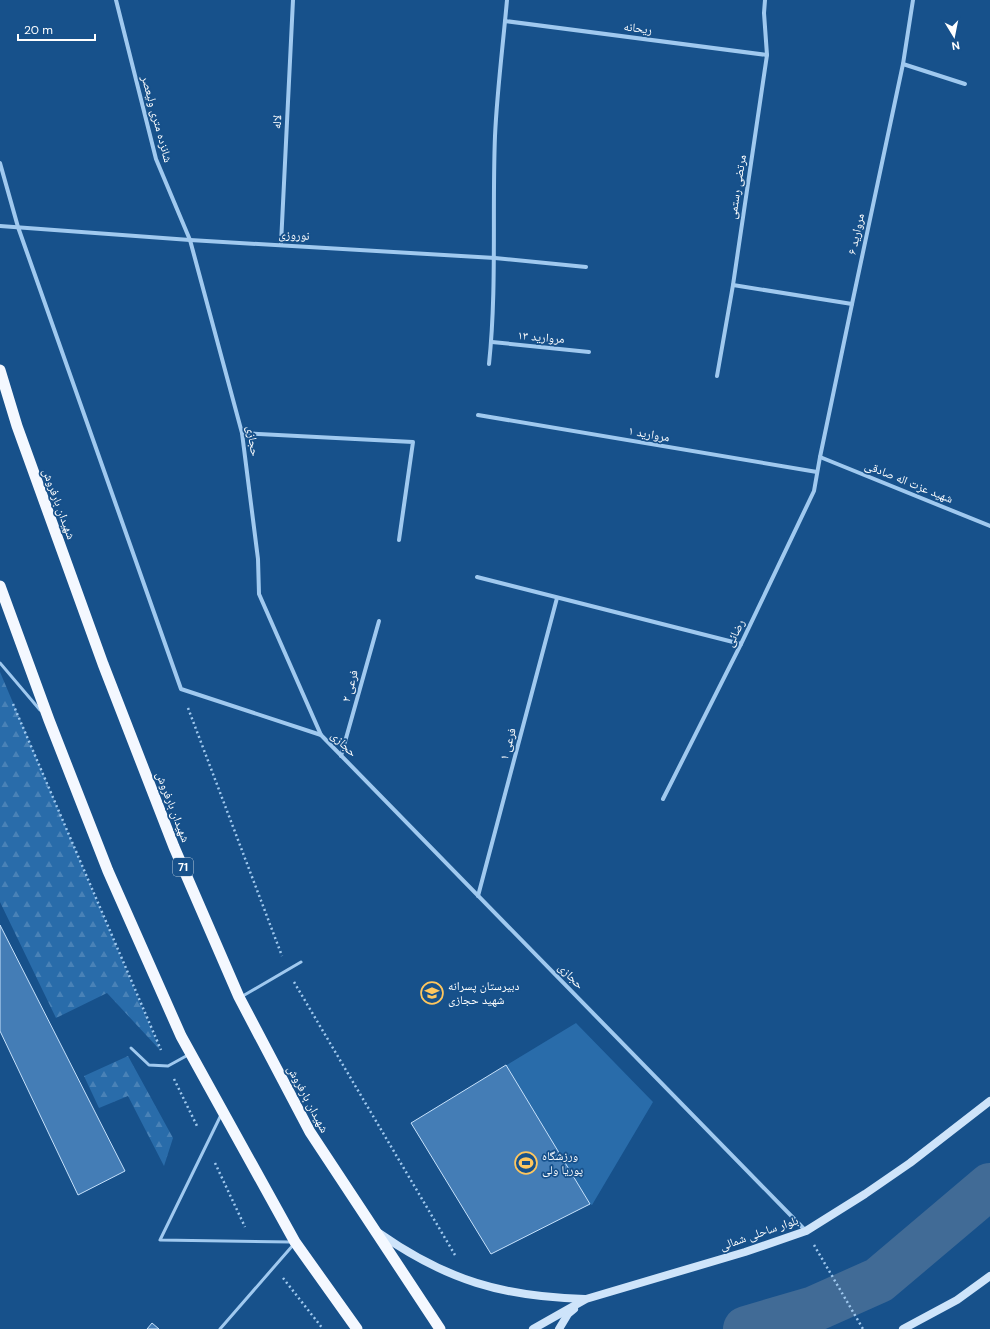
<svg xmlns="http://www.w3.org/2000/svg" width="990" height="1329" font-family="'DM Sans','Noto Naskh Arabic',sans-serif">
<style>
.forest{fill:url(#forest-firs)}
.pitch{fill:#296caa}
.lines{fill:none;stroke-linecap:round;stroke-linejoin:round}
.river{stroke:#416b96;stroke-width:46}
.building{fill:#447db6;stroke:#c6e1fb}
.path{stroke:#a0c9ef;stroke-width:2.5;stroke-dasharray:2 3;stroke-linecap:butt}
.service{stroke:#a0c9ef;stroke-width:3}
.minor{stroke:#a0c9ef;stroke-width:4}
.secondary{stroke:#cee4fa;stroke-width:8}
.trunk{stroke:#f4f8ff;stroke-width:11}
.labels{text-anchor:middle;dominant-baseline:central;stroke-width:3.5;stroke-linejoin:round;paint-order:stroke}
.shield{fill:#17518b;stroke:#b9cbdc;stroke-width:1}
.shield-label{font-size:11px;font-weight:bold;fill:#fff}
.street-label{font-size:12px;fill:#fff;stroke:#17518b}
.poi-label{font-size:12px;fill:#fff;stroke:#17518b;text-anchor:start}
</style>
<defs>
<pattern id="forest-firs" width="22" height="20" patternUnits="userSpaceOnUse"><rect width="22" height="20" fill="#296caa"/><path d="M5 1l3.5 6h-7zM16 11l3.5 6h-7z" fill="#4982b7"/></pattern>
</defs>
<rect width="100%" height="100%" fill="#17518b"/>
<!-- forest -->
<g class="forest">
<path d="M 0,672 L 160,1050 L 107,993 L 56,1018 L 0,902 Z"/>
<path d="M 128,1056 L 173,1138 L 164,1166 L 128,1096 L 99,1108 L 84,1076 Z"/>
</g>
<!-- pitch -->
<path class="pitch" d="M 576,1023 L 653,1102 L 592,1205 L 590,1204 L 491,1254 L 411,1123 Z"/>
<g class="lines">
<!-- river -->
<path class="river" d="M 746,1329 L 814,1309 L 879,1280 L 990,1186"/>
</g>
<!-- building -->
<g class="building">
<path d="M 0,925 L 125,1171 L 78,1195 L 0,1031 Z"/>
<path d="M 506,1065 L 590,1204 L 491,1254 L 411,1123 Z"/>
<path d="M 152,1323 L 159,1329 L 147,1329 Z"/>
</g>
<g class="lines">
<!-- path -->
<g class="path">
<path d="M 13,704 L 161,1050"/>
<path d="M 188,708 L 282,956"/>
<path d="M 294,982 L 455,1255"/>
<path d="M 174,1079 L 198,1128"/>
<path d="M 215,1163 L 245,1227"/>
<path d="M 814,1245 L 863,1329"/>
<path d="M 283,1278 L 323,1329"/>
</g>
<!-- service -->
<g class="service">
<path d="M 0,663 L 40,710"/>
<path d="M 241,997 L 301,962"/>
<path d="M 131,1048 L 149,1065 L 168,1066 L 188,1055"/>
<path d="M 221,1115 L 160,1240 L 291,1242"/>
<path d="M 220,1329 L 294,1244"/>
</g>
<!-- minor -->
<g class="minor">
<path d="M 116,0 L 156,159 L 190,240 L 242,433 L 258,559 L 259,594 L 321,735"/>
<path d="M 505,21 L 767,55"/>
<path d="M 903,64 L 965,84"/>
<path d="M 0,163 L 18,227 L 181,689 L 321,735 L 806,1231"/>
<path d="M 0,226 L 190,240 L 495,258 L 586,267"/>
<path d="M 281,244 L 293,0"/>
<path d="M 733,285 L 852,304"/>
<path d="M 492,342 L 589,352"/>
<path d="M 489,364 C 497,288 492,212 495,136 C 497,91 503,45 507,0"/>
<path d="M 717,376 L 733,285 L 767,55 L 764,13 L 765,0"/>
<path d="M 478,415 L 817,472"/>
<path d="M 242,433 L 413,442 L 399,540"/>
<path d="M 820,457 L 990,526"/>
<path d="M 477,577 L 741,644"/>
<path d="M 341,756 L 379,621"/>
<path d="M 663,799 L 741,644 L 814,491 L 820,457 L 852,304 L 903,64 L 913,0"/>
<path d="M 478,896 L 557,598"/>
</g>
<!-- secondary -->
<g class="secondary">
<path d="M 379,1233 C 446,1280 503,1297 585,1299"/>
<path d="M 533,1329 L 586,1299 L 745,1252 L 806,1231 L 865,1194 L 910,1163 L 990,1101"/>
<path d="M 559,1329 L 568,1314 L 574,1309"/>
<path d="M 903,1329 L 957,1300 L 990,1276"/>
</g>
<!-- trunk -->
<g class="trunk">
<path d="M 0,370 L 17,426 L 103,664 L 174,847 L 239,997 L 310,1132 L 440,1329"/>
<path d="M 0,586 L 49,720 L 108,871 L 181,1036 L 295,1242 L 357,1329"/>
</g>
</g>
<!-- icons -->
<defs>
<g id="school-ring" transform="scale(1.15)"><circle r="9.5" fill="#17518b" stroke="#ffc75e" stroke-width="1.5"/><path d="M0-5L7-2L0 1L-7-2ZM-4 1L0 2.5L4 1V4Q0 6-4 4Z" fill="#ffc75e"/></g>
<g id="stadium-ring" transform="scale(1.15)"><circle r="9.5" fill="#17518b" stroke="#ffc75e" stroke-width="1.5"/><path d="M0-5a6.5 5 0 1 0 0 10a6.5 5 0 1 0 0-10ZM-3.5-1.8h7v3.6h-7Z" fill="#ffc75e"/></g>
</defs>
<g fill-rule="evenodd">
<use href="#school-ring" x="432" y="993"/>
<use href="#stadium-ring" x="526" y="1163"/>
</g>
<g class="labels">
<!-- shield labels -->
<rect class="shield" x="173" y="858" width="20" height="18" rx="3"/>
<g class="shield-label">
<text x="183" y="867">71</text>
</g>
<!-- street labels -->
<g class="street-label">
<text transform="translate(638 28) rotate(7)">ریحانه</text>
<text transform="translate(157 119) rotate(75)">شانزده متری ولیعصر</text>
<text transform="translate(277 122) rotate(-87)">لاله</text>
<text transform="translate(737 187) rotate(-81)">مرتضی رستمی</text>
<text transform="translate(856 234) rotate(-78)">مروارید ۶</text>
<text transform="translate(294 235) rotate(3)">نوروزی</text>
<text transform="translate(541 337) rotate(5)">مروارید ۱۳</text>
<text transform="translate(649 434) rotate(10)">مروارید ۱</text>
<text transform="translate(253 441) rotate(81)">حجازی</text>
<text transform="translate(909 482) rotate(22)">شهید عزت اله صادقی</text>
<text transform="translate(59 504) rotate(70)">شهیدان بارفروش</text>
<text transform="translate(735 633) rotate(-64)">رضائی</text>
<text transform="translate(350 686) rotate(-75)">فرعی ۲</text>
<text transform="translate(344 744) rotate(45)">حجازی</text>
<text transform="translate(508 744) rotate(-75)">فرعی ۱</text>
<text transform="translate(173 807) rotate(69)">شهیدان بارفروش</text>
<text transform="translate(571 976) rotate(46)">حجازی</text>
<text transform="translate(308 1099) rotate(62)">شهیدان بارفروش</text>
<text transform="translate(759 1233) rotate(-19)">بلوار ساحلی شمالی</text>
</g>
<!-- poi labels -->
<g class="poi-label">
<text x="448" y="986">دبیرستان پسرانه<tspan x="448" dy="14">شهید حجازی</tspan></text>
<text x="542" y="1156">ورزشگاه<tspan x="542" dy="14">پوریا ولی</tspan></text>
</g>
</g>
<!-- north arrow -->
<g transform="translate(954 36) rotate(170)" stroke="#17518b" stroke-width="3" paint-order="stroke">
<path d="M0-3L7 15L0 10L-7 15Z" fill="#ffffff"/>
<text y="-6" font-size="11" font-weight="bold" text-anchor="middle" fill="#ffffff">N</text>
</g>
<!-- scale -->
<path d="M18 34v6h77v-6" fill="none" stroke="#ffffff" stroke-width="2"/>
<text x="24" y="34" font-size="12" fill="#ffffff" stroke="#17518b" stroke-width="3" paint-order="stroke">20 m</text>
</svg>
